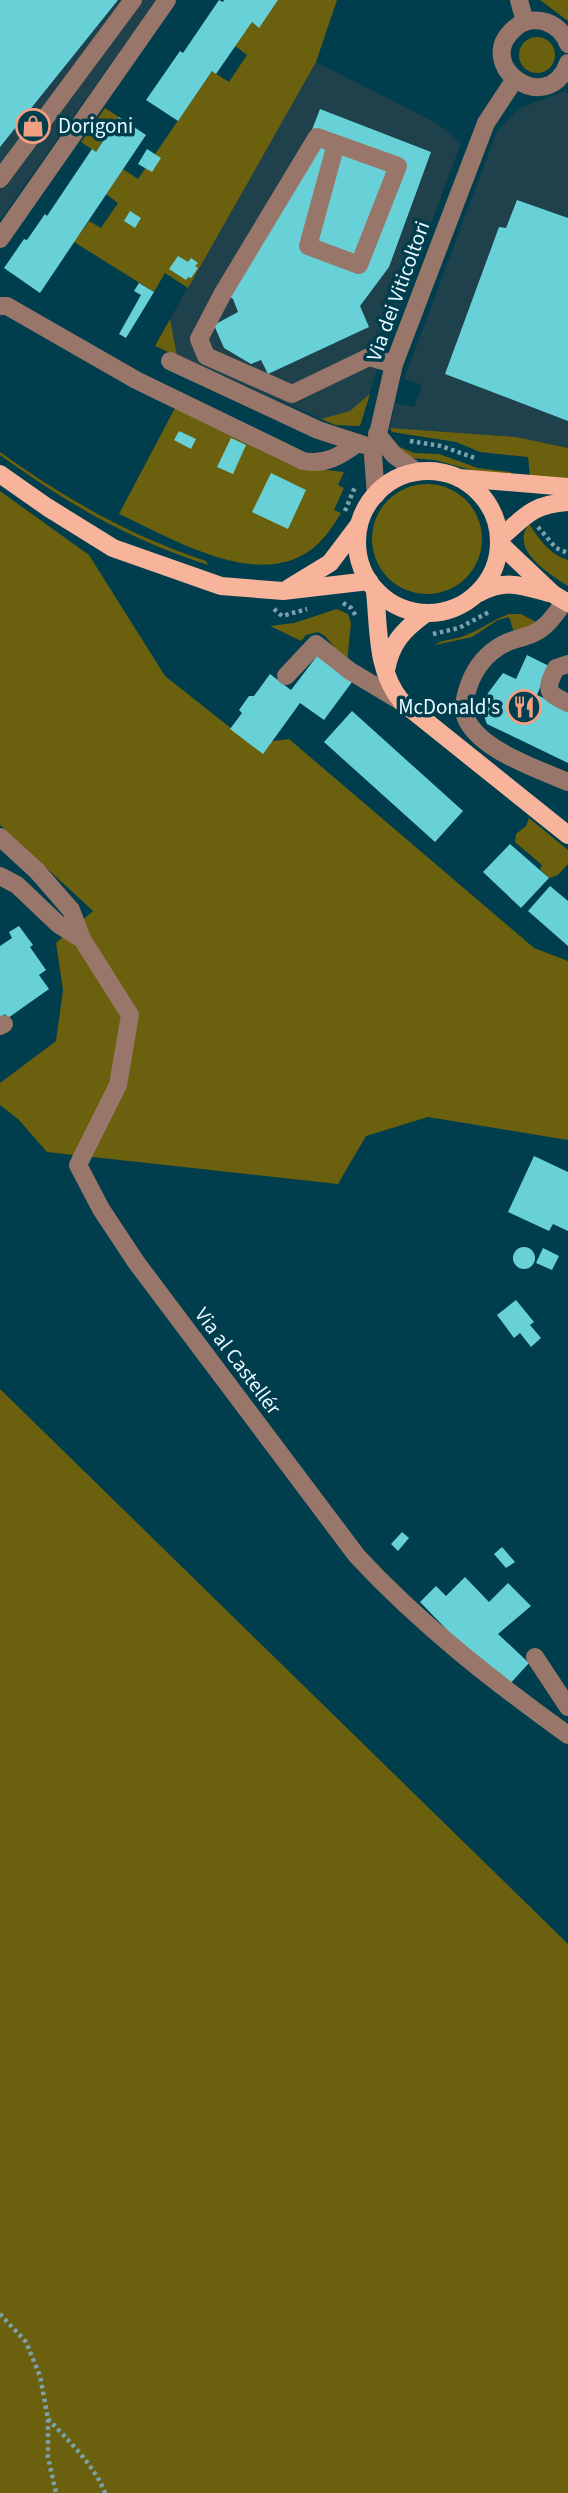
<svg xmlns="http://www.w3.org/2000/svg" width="568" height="2493" font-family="'Source Sans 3',sans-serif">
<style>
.built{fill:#1e414c}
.green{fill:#6b600e}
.building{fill:#68d1d8}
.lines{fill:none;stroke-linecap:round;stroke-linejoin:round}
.path{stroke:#7ba1ac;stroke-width:4.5;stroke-dasharray:3.5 3.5;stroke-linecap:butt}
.minor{stroke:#98766a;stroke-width:18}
.major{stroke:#f8b49b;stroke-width:18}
.labels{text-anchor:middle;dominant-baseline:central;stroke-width:7;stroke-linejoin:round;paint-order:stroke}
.poi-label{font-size:21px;fill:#e7f9ff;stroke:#003d4d;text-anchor:start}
.street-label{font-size:21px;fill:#e7f9ff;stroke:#003d4d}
</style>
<rect width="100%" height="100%" fill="#003d4d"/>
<!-- built -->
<g class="built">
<path d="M 0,0 L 156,0 L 0,220 Z"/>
<path d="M 316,62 L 438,124 L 461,143 L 375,376 L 360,426 L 335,425 L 155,346 L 266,147 Z"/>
<path d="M 564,91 L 568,94 L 568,448 L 516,437 L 390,428 L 395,403 L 414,407 L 422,385 L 404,379 L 496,133 L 518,109 Z"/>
</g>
<!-- green -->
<g class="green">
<path d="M 278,0 L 337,0 L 316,62 L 188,288 L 165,273 L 154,292 L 74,242 L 89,221 L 101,228 L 118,203 L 106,194 L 123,169 L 138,179 L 212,71 L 229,82 L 247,55 L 235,46 L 252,22 L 258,27 Z"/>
<path d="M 540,0 L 568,0 L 568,21 Z"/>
<circle cx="537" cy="55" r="18"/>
<path d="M 105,108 L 119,117 L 96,152 L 81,142 Z"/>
<path d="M 170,319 L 177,356 L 155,346 Z"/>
<path d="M 370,394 L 360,426 L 335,425 L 321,419 L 350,411 Z"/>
<path d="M 175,408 L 293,466 L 344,472 L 338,485 L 344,488 L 334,510 L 341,513 C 331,530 319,547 301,556 C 246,584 169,537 119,514 Z"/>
<path d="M 390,428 L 516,437 L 568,448 L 568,482 L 530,478 L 528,457 L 480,452 L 456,442 L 392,432 Z"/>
<path d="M 395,445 L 414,453 L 439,454 L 478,468 L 511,472 L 511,476 L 478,472 L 435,460 L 411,458 Z"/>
<path d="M 0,452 C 66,499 128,535 206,561 L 208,565 C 128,539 68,504 0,455 Z"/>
<circle cx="427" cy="539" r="55"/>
<path d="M 0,491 L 89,555 L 165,676 L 251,744 L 289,739 L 534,948 L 568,961 L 568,1140 L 428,1117 L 366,1136 L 338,1184 L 47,1152 L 18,1119 L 0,1105 L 0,1083 L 56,1041 L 63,990 L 56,943 L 93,911 L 0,825 Z"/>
<path d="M 529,524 C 540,540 549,554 568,560 L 568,586 C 550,574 509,550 529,524 Z"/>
<path d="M 337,609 L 348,614 L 351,623 L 347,662 L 325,636 L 318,632 L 306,635 L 301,641 L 270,626 L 294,623 Z"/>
<path d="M 509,614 L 521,614 L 536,622 L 534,627 L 514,632 L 509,617 L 498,620 L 472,637 L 435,645 C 440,640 452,640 461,637 C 479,631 492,620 509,614 Z"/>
<path d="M 529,818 L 568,850 L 568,864 L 558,875 L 549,878 L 540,869 L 542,865 L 515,842 L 516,834 L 526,826 Z"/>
<path d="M 0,1389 L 568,1944 L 568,2493 L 0,2493 Z"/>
</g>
<!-- building -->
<g class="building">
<path d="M 0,0 L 118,0 L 0,147 Z"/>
<path d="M 219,0 L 223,2 L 224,0 L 278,0 L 259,28 L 252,22 L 216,74 L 212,71 L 178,121 L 146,100 L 180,51 L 183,53 Z"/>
<path d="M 320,109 L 431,152 L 389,267 L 360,306 L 369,327 L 268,374 L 261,360 L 251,364 L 224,348 L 214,325 L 238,312 L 233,299 L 217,289 L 310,135 Z"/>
<path d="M 119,117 L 146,135 L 40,293 L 4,268 L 24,239 L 27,240 L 45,214 L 47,216 L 92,149 L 96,152 Z"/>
<path d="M 147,149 L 161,158 L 152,172 L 138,164 Z"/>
<path d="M 517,200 L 568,218 L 568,421 L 445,374 L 499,227 L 506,228 Z"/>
<path d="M 130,211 L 141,218 L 135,228 L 124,221 Z"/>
<path d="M 178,256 L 188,262 L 191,258 L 198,263 L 195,266 L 198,268 L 191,278 L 188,277 L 186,280 L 169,269 Z"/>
<path d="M 139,283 L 154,292 L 126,338 L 119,334 L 141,295 L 134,291 Z"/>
<path d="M 179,431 L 196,439 L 191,449 L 174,440 Z"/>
<path d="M 231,438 L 246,445 L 233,474 L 217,467 Z"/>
<path d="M 271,473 L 306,490 L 288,529 L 252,512 Z"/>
<path d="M 527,655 L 549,666 L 537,695 L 568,709 L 568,763 L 487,724 L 484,716 L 484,704 L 488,693 L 503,673 L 516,679 Z"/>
<path d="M 317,656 L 352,682 L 324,720 L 300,703 L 263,754 L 230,729 L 242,713 L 239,710 L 249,696 L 254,696 L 270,674 L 291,690 Z"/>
<path d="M 352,711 L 463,811 L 435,842 L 324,742 Z"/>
<path d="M 510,844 L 549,878 L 521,908 L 483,872 Z"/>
<path d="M 550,886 L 568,901 L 568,946 L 528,911 Z"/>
<path d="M 19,926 L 33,945 L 30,947 L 46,970 L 39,975 L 49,989 L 8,1018 L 5,1014 L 0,1018 L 0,946 L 12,938 L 9,932 Z"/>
<path d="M 534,1156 L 568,1172 L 568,1231 L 553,1224 L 549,1231 L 508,1212 Z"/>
<circle cx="524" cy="1258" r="11"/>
<path d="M 543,1248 L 559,1256 L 552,1270 L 536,1263 Z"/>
<path d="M 516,1300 L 534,1322 L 530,1325 L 541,1338 L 531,1347 L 520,1333 L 514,1338 L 497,1315 Z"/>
<path d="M 402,1532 L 409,1538 L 398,1551 L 391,1544 Z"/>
<path d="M 502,1547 L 515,1562 L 506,1568 L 494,1554 Z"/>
<path d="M 465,1577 L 489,1602 L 508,1583 L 531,1606 L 498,1634 L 529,1663 L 508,1686 L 454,1637 L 420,1602 L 436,1586 L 446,1596 Z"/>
</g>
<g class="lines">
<!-- path -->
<g class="path">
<path d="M 410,441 L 441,446 L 475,458"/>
<path d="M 345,511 L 355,487"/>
<path d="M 538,527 L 556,548 L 568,553"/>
<path d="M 343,603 L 351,608 L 356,616"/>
<path d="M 274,609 L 282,616 L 307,609"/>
<path d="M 433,634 L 459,628 L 489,612"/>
<path d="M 0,2314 L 26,2342 L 40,2376 L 48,2419 L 48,2457 L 56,2493"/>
<path d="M 48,2419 C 68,2440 95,2466 105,2493"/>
</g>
<!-- minor -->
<g class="minor">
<path d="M 519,0 L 525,22"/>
<path d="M 568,44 C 564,33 557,26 546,22 C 536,19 524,20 515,28 C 471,65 548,119 568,63"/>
<path d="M 336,144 L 308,246 L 359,265 L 398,166 L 317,137 L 223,293 L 199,339 L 206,356 L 292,394 L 369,357 L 394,364"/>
<path d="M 0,179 L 133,0"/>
<path d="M 0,239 L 167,0"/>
<path d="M 0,306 L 7,306 L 136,380 L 303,461 C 326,465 340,456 358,443"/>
<path d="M 170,361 L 318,430 L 364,445"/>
<path d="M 377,434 L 394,455 L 417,472"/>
<path d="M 376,495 L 373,456 L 394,364 L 486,123 L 515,79"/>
<path d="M 565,601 C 554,616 545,631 526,636 C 515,640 506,641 497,648 C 482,658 472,674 467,691 C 465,698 463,705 464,712 C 472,748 538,769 568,782"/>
<path d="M 568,664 L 556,668 C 545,690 546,693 568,703"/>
<path d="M 286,676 L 316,644 L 350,671 L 402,702"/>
<path d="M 0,837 L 37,871 L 71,910 L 82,939"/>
<path d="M 0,876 L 17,885 L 58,924 L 82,939 L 130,1015 L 118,1085 L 78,1165 L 101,1209 L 136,1262 L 357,1556 C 420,1624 493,1681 568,1735"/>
<path d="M 0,1026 L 4,1024"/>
<path d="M 535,1657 L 568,1707"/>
</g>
<!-- major -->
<g class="major">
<circle cx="428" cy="542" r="71"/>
<path d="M 0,474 L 47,507 L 113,548 L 221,586 L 283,591 L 369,581"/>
<path d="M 459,478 L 568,487"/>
<path d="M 499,539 C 526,516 530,505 568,502"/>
<path d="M 499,543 L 553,594 L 568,603"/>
<path d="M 289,588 L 330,563 L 358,526"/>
<path d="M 375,591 C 379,630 376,671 402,702 L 568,835"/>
<path d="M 479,593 C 506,579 521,585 549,593"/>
<path d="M 386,670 C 391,643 403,630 425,614"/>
</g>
</g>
<!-- icons -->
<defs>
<g id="shop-ring" transform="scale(1.75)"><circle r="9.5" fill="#003d4d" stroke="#f2a081" stroke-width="1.5"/><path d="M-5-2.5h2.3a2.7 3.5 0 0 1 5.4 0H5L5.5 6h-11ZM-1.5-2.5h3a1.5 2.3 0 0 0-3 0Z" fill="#f2a081"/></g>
<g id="restaurant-ring" transform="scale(1.75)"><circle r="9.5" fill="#003d4d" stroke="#f2a081" stroke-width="1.5"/><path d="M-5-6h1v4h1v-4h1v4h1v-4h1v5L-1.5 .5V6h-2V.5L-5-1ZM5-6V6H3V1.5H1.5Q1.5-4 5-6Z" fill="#f2a081"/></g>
</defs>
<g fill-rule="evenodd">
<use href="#shop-ring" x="33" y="126"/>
<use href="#restaurant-ring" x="524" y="707"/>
</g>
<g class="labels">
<!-- poi labels -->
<g class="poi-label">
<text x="58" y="126">Dorigoni</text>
<text x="500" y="707" text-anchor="end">McDonald's</text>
</g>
<!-- street labels -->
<g class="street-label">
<text transform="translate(398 291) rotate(-70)">Via dei Viticoltori</text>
<text transform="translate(238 1361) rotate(53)">Via al Castellér</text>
</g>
</g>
</svg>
